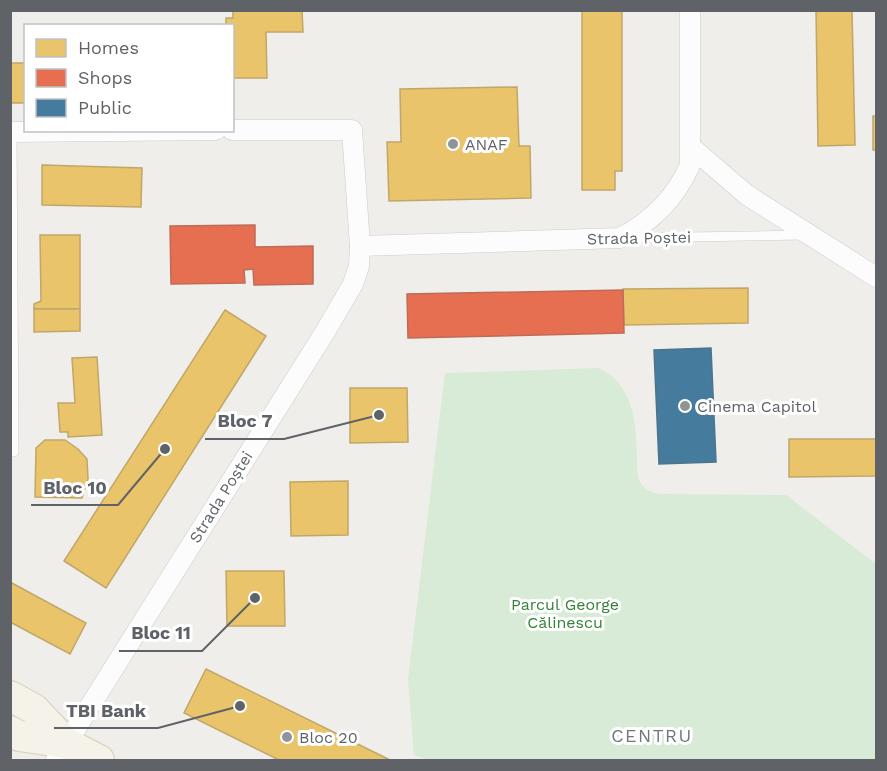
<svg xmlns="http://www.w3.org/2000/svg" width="887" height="771" font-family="'Work Sans',sans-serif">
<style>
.green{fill:#d8ebd6}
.homes{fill:#e9c46a;stroke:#c0a769;stroke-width:1.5}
.shops{fill:#e76f51;stroke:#be6b58;stroke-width:1.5}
.public{fill:#457b9d;stroke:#4d748d;stroke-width:1.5}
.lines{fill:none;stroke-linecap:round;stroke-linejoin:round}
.service-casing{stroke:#cbcccc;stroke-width:10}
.minor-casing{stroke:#cbcccc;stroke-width:21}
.primary-casing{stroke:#d7ceb8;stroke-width:32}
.service{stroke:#fdfcfc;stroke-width:9}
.minor{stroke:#fdfcfc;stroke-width:20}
.primary{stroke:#f4f2e9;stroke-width:30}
.poi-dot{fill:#919496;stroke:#fff;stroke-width:2}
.labels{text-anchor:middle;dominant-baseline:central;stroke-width:6;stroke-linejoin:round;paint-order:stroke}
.poi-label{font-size:16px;fill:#5f6368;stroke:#fff;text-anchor:start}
.street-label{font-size:16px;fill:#5f6368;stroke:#fff}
.park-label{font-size:16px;fill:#348238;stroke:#fff}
.neighbourhood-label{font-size:18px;letter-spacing:1.5px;fill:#70757a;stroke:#fff}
.leader{fill:none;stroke:#5f6368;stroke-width:2}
.callout-dot{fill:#5f6368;stroke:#fff;stroke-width:2}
.callout-label{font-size:18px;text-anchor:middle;font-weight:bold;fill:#5f6368;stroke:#fff;stroke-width:6;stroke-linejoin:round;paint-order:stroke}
</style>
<rect width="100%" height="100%" fill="#efeeea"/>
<!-- green -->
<path class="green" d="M 599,368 C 634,385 636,423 637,457 C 637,467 636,480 644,487 C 649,492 655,493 661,494 L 786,495 L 876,564 L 876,760 L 428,760 L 414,755 L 408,679 L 445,373 Z"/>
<!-- homes -->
<g class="homes">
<path d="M 233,10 L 302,10 L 303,32 L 266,32 L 267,78 L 233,78 L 232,26 L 226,26 L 226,18 L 233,18 Z"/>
<path d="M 582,10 L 622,10 L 622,171 L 615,171 L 615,190 L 582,190 Z"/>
<path d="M 816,10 L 852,10 L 855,145 L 818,146 Z"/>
<rect x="10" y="63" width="16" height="40"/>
<path d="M 517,87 L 519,146 L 530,146 L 531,198 L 389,201 L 387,142 L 401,142 L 400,89 Z"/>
<rect x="873" y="116" width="3" height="34"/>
<path d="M 42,165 L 142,168 L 141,207 L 42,205 Z"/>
<path d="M 40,235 L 80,235 L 80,309 L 34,309 L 34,304 L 41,301 Z"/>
<path d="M 748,288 L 748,323 L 624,325 L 623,289 Z"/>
<path d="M 34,309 L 80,309 L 80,331 L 34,332 Z"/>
<path d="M 225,310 L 266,336 L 106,588 L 64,561 Z"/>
<path d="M 97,357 L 102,435 L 68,437 L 68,432 L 60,432 L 58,403 L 75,403 L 72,358 Z"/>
<path d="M 350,388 L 407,388 L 408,442 L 350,443 Z"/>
<path d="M 789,439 L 876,439 L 876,476 L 789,477 Z"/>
<path d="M 45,440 L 65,440 L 78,449 L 87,459 L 88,479 L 82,498 L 35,497 L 36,448 Z"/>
<path d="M 348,481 L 348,535 L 291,536 L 290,482 Z"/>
<path d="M 226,571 L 284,571 L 285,626 L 227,626 Z"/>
<path d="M 10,582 L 86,623 L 70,654 L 10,622 Z"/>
<path d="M 206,669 L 390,760 L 279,760 L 184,713 Z"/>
</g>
<!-- shops -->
<g class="shops">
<path d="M 255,225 L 255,247 L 313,246 L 313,284 L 254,285 L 253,269 L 244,270 L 245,283 L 171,284 L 170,226 Z"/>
<path d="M 623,290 L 624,333 L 408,338 L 407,294 Z"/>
</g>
<!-- public -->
<path class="public" d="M 711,348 L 716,462 L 659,464 L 654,350 Z"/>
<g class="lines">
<!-- service casing -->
<g class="service-casing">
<g id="service">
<path d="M 12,132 L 14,452"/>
<path d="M 628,238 L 803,235"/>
</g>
</g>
<!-- minor casing -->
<g class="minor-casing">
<g id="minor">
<path d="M 10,132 L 216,130"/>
<path d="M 691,147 L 747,195 L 876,277"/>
<path d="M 360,246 L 620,238 C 651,222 676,197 690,165 L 690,10"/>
<path d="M 56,760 L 325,332 L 353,284 L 359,266 L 360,246 L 352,130 L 232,130"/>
</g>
</g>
<!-- primary casing -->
<g class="primary-casing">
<g id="primary">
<path d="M 10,696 L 34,709 L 66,743"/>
<path d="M 10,731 L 19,736 L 66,743 L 99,760"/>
</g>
</g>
<!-- service -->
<use href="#service" class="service"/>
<!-- minor -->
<use href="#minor" class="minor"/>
<!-- primary -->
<use href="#primary" class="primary"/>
</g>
<!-- markers -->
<g class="poi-dot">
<circle cx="453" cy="144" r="6"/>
<circle cx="685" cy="406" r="6"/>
<circle cx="287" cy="737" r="6"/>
</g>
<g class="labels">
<!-- poi labels -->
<g class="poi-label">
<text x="465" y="144">ANAF</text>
<text x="697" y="406">Cinema Capitol</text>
<text x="299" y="737">Bloc 20</text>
</g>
<!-- street labels -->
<g class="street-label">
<text transform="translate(639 238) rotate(-1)">Strada Poștei</text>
<text transform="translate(221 497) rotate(-58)">Strada Poștei</text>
</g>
<!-- park labels -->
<g class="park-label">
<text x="565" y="604">Parcul George<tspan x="565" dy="18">Călinescu</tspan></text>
</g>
<!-- neighbourhood labels -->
<g class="neighbourhood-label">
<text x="652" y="735">CENTRU</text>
</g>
</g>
<!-- callouts -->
<path class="leader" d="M379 415L284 439H205M165 449L118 505H31M255 598L202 651H119M240 706L158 728H54"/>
<g class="callout-dot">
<circle cx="379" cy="415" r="6"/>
<circle cx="165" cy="449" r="6"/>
<circle cx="255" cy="598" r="6"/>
<circle cx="240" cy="706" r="6"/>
</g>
<g class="callout-label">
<text x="245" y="427">Bloc 7</text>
<text x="75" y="494">Bloc 10</text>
<text x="161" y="639">Bloc 11</text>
<text x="106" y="717">TBI Bank</text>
</g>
<!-- border -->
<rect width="887" height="771" fill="none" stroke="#5f6368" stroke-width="24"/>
<!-- legend -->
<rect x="24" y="24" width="210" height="108" fill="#ffffff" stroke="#bfc1c3" stroke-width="1.5"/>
<rect x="36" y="39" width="30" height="18" fill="#e9c46a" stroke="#bfc1c3" stroke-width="1.5"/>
<text x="78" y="54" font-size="18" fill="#5f6368">Homes</text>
<rect x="36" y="69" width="30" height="18" fill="#e76f51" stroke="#bfc1c3" stroke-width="1.5"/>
<text x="78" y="84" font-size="18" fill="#5f6368">Shops</text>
<rect x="36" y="99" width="30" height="18" fill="#457b9d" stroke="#bfc1c3" stroke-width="1.5"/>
<text x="78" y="114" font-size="18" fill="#5f6368">Public</text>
</svg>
